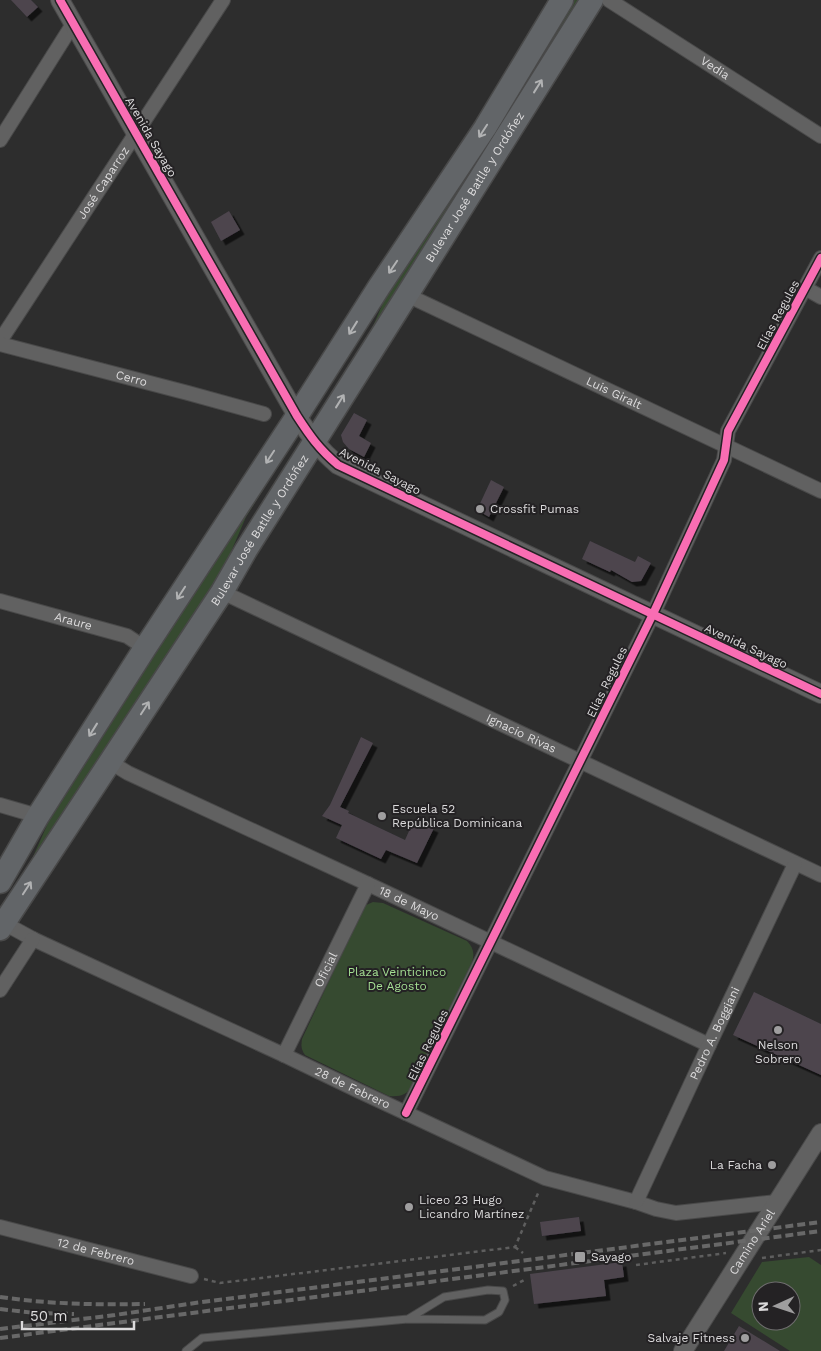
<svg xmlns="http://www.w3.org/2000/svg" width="821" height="1351" font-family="'Work Sans',sans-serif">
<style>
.green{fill:#364a30;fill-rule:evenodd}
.building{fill:#4d454e;filter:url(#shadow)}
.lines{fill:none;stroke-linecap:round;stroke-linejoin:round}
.service-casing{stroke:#494949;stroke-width:9}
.minor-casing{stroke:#494949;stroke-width:16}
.tertiary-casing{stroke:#494949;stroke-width:20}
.primary-casing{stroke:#494949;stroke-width:25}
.path{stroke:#5e5e5e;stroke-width:2.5;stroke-dasharray:4 4;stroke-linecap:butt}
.service{stroke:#616161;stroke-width:7}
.minor{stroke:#616161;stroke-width:14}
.tertiary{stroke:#616161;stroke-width:18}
.primary{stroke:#626568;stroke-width:22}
.rail{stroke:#686868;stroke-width:4;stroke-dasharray:8 4;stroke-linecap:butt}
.cycleway-casing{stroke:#242224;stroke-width:11}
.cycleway{stroke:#f96db3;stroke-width:8}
.oneway{stroke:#b1b2b3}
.poi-dot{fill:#9f9e9f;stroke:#242224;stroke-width:2}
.labels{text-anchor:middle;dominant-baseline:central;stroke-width:4;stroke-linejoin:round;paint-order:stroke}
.street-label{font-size:12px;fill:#dcdbdc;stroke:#242224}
.poi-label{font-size:12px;fill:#dcdbdc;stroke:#242224;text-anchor:start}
.park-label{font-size:12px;fill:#a4df93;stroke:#242224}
</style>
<defs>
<filter id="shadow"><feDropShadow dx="4.5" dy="4.5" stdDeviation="0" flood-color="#0009"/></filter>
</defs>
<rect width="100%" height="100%" fill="#2d2d2d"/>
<!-- green -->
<g class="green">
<path d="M 574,0 L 582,0 L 468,176 L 423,253 L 367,340 L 389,289 Z"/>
<path d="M 280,458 L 282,459 L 282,460 L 246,517 L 224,568 L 30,869 L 28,868 L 48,823 Z"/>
<path d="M 373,902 L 383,903 L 467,941 C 473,947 475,954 472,962 L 413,1085 C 407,1095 400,1097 389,1096 L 305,1055 C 301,1049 301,1046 302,1039 L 364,906 Z"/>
<path d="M 809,1257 L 821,1265 L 821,1351 L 790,1351 L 731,1313 L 762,1262 ZM 761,1291 L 791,1291 L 791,1321 L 761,1321 Z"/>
</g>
<!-- building -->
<g class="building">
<path d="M 11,0 L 31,0 L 38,7 L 27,17 Z"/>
<path d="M 229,211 L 240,230 L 221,241 L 211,222 Z"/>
<path d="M 354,413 L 367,420 L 359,436 L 371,443 L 364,457 L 349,449 L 343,442 L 341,435 Z"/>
<path d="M 491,480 L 504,487 L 489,517 L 477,510 Z"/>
<path d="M 590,541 L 635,562 L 638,556 L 651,563 L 641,581 L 632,582 L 611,570 L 610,572 L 582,559 Z"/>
<path d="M 361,737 L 373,743 L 340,807 L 349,811 L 348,813 L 405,840 L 414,820 L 434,828 L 417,863 L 386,850 L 381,859 L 336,838 L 342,825 L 322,816 L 330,805 Z"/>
<path d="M 754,992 L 821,1024 L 821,1075 L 733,1035 Z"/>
<path d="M 579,1217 L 581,1231 L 542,1236 L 540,1222 Z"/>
<path d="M 622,1262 L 624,1277 L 604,1280 L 606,1296 L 534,1304 L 530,1274 Z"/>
<path d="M 739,1326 L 780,1351 L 724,1351 Z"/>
</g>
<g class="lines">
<!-- service casing -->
<g class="service-casing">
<path id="service" d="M 186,1351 L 202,1338 L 408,1319 L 485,1320 L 499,1312 L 505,1300 L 503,1291 L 488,1290 L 444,1297 L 408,1319"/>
</g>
<!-- minor casing -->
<g class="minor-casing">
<g id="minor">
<path id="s1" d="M 609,0 L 821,136"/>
<path d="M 0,140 L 73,24"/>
<path d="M 805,288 L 821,297"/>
<path id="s2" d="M 407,295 L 821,491"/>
<path id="s3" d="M 0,341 L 223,0"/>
<path id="s4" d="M 0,344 L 188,393 L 264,414"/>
<path id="s5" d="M 222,592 L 821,875"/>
<path id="s6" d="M 0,601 L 127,636 L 145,648"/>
<path id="s7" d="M 110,762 L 128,773 L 368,884 L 709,1045"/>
<path d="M 0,805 L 38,816"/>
<path id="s8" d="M 0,921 L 33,939 L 284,1055 L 359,1091 L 545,1178 L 636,1202 L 656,1209 L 676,1213 L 777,1202"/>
<path d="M 0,990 L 33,939"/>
<path id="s9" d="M 284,1055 L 368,884"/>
<path d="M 406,1113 L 653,614 L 724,460 L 728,431 L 821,258"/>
<path id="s10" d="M 636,1202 L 709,1045 L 795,864"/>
<path id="s11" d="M 0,1227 L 191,1276"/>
</g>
</g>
<!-- tertiary casing -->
<g class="tertiary-casing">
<g id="tertiary">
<path d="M 60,0 L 297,416 C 310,436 319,449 338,465 L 821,694"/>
<path id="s12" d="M 683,1351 L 821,1133"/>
</g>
</g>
<!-- primary casing -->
<g class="primary-casing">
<g id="primary">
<path d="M 0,882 L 38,816 L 145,648 L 297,416 L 379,287 L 485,128 L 562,0"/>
<path id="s13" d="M 0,929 L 222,592 L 246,550 L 407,295 L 592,0"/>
</g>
</g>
<!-- path -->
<g class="path">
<path d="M 515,1247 L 523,1253"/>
<path d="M 762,1258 L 821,1250"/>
<path d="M 636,1265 L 726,1253"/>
<path d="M 204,1279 L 220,1283 L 515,1247 L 539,1191"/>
<path d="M 513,1286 L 526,1279"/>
</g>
<!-- service -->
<use href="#service" class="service"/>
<!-- minor -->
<use href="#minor" class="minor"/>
<!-- tertiary -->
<use href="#tertiary" class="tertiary"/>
<!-- primary -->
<use href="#primary" class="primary"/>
<!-- rail -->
<g class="rail">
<path d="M 0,1297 C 48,1304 97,1305 145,1304"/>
<path d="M 0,1309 L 35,1313 L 74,1314"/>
<path d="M 0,1329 L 115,1315 L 195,1303 L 821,1222"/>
<path d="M 0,1338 L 821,1231"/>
</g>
<!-- cycleway casing -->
<g class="cycleway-casing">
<g id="cycleway">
<path d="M 60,0 L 297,416 C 310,436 319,449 338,465 L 821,694"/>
<path d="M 406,1113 L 653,614 L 724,460 L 728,431 L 821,258"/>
</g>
</g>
<!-- cycleway -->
<use href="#cycleway" class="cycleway"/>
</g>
<!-- one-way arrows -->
<defs><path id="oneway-shaft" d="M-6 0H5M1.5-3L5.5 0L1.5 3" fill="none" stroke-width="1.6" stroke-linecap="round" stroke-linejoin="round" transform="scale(1.25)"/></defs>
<g class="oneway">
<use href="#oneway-shaft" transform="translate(538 86) rotate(-58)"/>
<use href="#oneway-shaft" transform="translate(483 131) rotate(123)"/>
<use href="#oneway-shaft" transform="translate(393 267) rotate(124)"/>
<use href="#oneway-shaft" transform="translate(353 328) rotate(122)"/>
<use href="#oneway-shaft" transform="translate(340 401) rotate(-58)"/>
<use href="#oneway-shaft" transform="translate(270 457) rotate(123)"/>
<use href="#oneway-shaft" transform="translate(181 593) rotate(123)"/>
<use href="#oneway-shaft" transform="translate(145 708) rotate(-57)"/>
<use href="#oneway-shaft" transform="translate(93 730) rotate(122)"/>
<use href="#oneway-shaft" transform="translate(27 888) rotate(-57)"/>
</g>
<!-- markers -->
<g class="poi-dot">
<circle cx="480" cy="509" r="5"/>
<circle cx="382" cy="816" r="5"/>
<circle cx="778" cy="1030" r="5"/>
<circle cx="772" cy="1165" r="5"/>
<circle cx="409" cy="1207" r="5"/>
<rect x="574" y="1251" width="12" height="12" rx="2.5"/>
<circle cx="745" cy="1338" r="5"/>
</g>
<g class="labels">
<!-- street labels -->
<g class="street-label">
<text stroke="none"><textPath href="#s1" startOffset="126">Vedia</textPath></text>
<text transform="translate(151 137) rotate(60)">Avenida Sayago</text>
<text stroke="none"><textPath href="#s3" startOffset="189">José Caparroz</textPath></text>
<text stroke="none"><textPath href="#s13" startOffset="881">Bulevar José Batlle y Ordóñez</textPath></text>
<text transform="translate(778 315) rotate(-62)">Elías Regules</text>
<text stroke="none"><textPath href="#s4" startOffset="136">Cerro</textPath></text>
<text stroke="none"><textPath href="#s2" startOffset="229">Luis Giralt</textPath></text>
<text transform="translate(380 471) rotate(27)">Avenida Sayago</text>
<text stroke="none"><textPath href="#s13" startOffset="476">Bulevar José Batlle y Ordóñez</textPath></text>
<text stroke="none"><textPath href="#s6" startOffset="76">Araure</textPath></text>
<text transform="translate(746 646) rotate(25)">Avenida Sayago</text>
<text transform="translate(607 682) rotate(-64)">Elías Regules</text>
<text stroke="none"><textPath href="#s5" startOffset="331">Ignacio Rivas</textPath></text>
<text stroke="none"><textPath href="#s7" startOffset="331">18 de Mayo</textPath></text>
<text stroke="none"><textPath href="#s9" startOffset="95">Oficial</textPath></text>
<text stroke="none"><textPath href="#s10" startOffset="186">Pedro A. Boggiani</textPath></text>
<text transform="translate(428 1045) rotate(-64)">Elías Regules</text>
<text stroke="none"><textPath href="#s8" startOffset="390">28 de Febrero</textPath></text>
<text stroke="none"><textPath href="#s12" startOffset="129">Camino Ariel</textPath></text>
<text stroke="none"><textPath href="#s11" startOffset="99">12 de Febrero</textPath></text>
</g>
<!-- poi labels -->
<g class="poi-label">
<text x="490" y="509">Crossfit Pumas</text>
<text x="392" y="809">Escuela 52<tspan x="392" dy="14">República Dominicana</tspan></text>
<text x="778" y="1045" text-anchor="middle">Nelson<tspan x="778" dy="14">Sobrero</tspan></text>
<text x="762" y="1165" text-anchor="end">La Facha</text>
<text x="419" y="1200">Liceo 23 Hugo<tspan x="419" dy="14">Licandro Martínez</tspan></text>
<text x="591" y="1257">Sayago</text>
<text x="735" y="1338" text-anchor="end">Salvaje Fitness</text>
</g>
<!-- park labels -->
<g class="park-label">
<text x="397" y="972">Plaza Veinticinco<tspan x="397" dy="14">De Agosto</tspan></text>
</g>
</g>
<!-- north arrow -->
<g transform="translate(776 1306) rotate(267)"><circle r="24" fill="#242224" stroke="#6e6c6e"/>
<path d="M0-4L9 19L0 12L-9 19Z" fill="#9f9e9f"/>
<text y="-8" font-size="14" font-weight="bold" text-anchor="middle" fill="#dcdbdc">N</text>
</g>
<!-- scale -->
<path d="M22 1321v8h112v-8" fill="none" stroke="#dcdbdc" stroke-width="2.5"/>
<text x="30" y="1321" font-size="15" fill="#dcdbdc" stroke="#242224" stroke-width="4" paint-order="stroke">50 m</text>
</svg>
